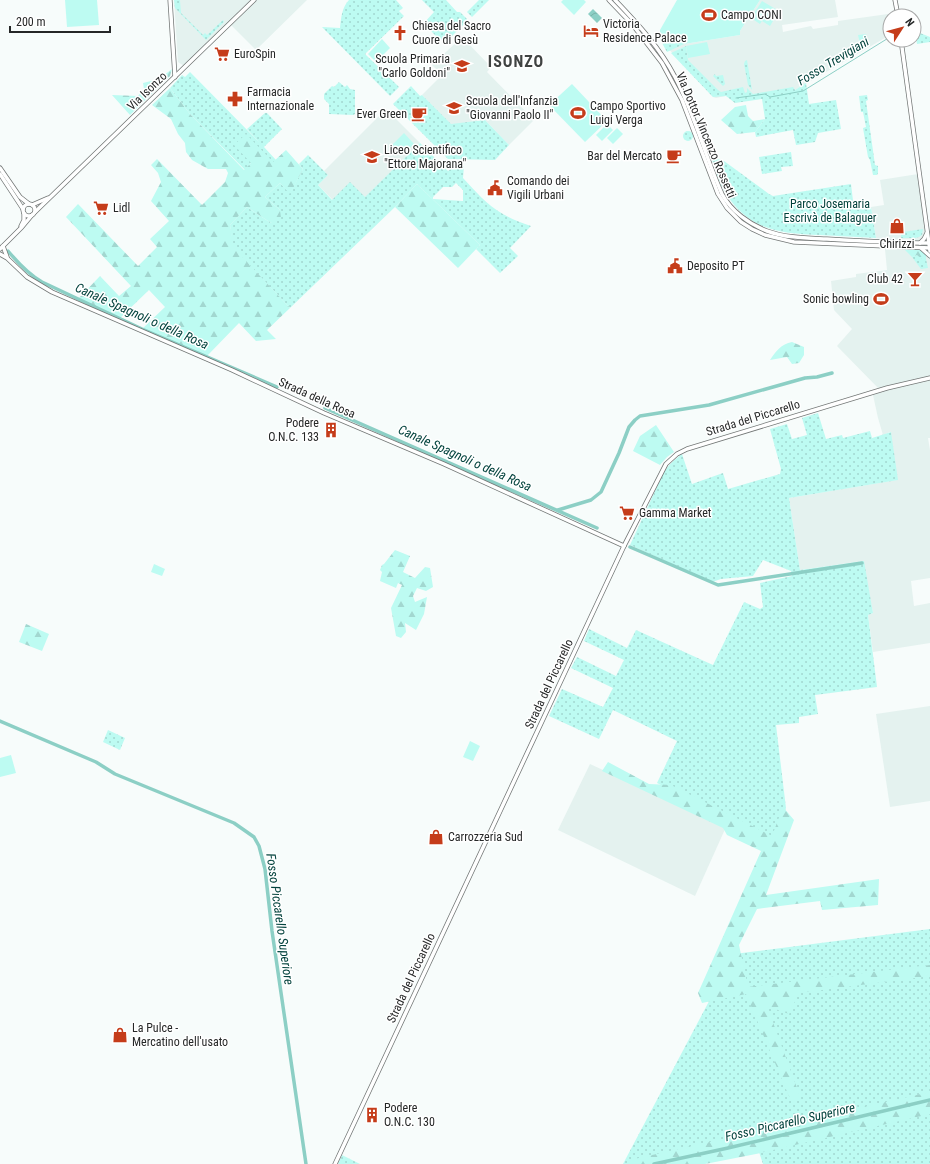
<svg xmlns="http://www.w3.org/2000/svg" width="930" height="1164" font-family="'Roboto Condensed',sans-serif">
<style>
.built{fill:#e4f2ef}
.green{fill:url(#green-dots);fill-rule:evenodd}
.forest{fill:url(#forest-firs)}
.pitch{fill:#bdfbf2}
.water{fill:url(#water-waves)}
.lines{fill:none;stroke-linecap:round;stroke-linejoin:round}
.stream{stroke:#8ccfc5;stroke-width:1}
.canal{stroke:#8ccfc5;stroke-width:3.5}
.secondary-casing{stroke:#737776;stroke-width:5}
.secondary{stroke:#fff;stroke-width:3.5}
.labels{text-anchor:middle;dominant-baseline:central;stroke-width:3;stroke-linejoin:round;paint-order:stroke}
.poi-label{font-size:12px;fill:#252727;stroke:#fff;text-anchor:start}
.street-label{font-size:12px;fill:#252727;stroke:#fff}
.park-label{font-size:12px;fill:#00403a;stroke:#fff}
.water-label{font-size:13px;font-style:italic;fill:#03433d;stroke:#fff}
.district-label{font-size:16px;font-weight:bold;letter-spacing:1px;fill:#404342;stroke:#fff}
</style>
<defs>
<pattern id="green-dots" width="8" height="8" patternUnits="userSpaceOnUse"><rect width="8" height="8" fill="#bdfbf2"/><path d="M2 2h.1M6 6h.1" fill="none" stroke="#a2d7d0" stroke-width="1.8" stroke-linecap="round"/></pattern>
<pattern id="forest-firs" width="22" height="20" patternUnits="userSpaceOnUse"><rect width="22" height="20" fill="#bdfbf2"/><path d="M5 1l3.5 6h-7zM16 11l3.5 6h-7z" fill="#a2d7d0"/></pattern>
<pattern id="water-waves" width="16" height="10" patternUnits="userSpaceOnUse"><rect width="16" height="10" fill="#8ccfc5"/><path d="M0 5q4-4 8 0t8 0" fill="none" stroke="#79b2a9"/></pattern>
</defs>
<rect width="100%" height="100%" fill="#f7fcfb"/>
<!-- built -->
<g class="built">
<path d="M 174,0 L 307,0 L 256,50 L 231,25 L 187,68 L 178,62 Z"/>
<path d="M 760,0 L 835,0 L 838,17 L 782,25 L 783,32 L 811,26 L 813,29 L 838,25 L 838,21 L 888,14 L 890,35 L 795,90 L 740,96 L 740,93 L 716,98 L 713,97 L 664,44 L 684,44 L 740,35 L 740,31 Z"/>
<path d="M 462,37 L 491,67 L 487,72 L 534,120 L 509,145 L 485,120 L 451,125 L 422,95 L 442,75 L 432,65 Z"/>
<path d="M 386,109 L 420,143 L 365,198 L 333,200 L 318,185 L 328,175 L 324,171 Z"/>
<path d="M 918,174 L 930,258 L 930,438 L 928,438 L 930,450 L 930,578 L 911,581 L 914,606 L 930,603 L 930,643 L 873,652 L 868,615 L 873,613 L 863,561 L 800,570 L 789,498 L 897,480 L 890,432 L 883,435 L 878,418 L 873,395 L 882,392 L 837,346 L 852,329 L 834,310 L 831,281 L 856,277 L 856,274 L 887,270 L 884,239 L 876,238 L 871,207 L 884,205 L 880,180 Z"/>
<path d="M 930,706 L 930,801 L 890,807 L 876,714 Z"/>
<path d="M 590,764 L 726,827 L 695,896 L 558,830 Z"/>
</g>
<!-- green -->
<g class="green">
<path d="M 174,0 L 180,0 L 181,13 L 203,35 L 205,33 L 207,35 L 223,20 L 224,22 L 206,40 L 175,8 Z"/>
<path d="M 349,0 L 396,0 L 403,8 L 399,11 L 404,16 L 365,54 L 399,87 L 390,96 L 322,27 L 340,28 C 341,18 342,7 349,0 Z"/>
<path d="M 422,0 L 446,0 L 457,12 L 460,12 L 467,19 L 467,21 L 445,43 L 440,38 L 439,39 L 423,23 L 424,23 L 434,12 Z"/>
<path d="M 479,0 L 489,0 L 472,17 L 467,12 Z"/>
<path d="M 914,33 L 920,33 L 930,37 L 930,42 L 917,44 L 916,38 L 914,38 Z"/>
<path d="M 662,43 L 664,44 L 684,44 L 667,52 Z"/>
<path d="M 686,46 L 688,60 L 718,90 L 721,92 L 743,87 L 745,93 L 747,92 L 747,88 L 753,94 L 793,87 L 795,90 L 806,83 L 809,104 L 836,100 L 841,129 L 818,133 L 815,142 L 796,145 L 793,130 L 756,137 L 755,132 L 765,119 L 762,99 L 735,103 L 726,96 L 713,97 L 671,53 Z"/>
<path d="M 747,60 L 752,90 L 748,85 L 744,64 L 745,61 Z"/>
<path d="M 190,72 L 259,142 L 247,129 L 265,113 L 267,113 L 282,129 L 264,147 L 276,160 L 274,162 L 251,163 L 245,170 L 190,114 L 170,88 L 182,75 L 185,77 Z"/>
<path d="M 715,74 L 716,76 L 723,75 L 725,84 L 723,86 L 713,76 Z"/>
<path d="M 339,82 L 345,87 L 347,85 L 350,89 L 355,90 L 355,114 L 353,115 L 329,114 L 329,104 L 324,99 L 324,94 L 332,86 L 334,87 Z"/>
<path d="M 411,86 L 420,96 L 422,95 L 451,124 L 485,120 L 509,145 L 495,160 L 448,159 L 393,104 Z"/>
<path d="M 867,95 L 868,100 L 866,101 L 875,165 L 878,166 L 878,173 L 877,175 L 873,175 L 870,160 L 868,157 L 863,128 L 866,127 L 863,112 L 861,112 L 859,96 Z"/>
<circle cx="688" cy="136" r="5"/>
<path d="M 420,143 L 448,171 L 455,166 L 464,166 L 463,178 C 487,204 497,215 531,226 L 510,248 L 518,256 L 500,273 L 476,249 L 480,245 L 417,184 L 395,207 L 290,308 L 233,248 L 230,225 L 247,207 L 271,223 L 280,210 L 265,197 L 280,183 L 290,193 L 303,169 L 299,164 L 308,155 L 328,175 L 318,185 L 332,200 L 350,182 L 365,197 ZM 456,183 L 463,190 L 463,201 L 433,199 L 433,197 L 443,187 L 452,187 Z"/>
<path d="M 791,152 L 793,166 L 781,167 L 782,171 L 762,174 L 759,157 Z"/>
<path d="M 711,157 L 724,161 L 769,194 L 773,196 L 851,184 L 854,209 L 871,207 L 876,238 C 857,237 839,236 820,235 C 777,233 747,230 723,189 C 718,179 715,168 711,157 Z"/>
<path d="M 923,229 L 922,235 L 919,237 L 915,238 L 901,238 L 901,234 L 903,232 Z"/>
<path d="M 917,255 L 926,259 L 928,268 L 921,269 L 912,257 Z"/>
<path d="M 818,413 L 826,439 L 842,435 L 843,438 L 870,431 L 872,438 L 891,432 L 898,480 L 789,498 L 800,570 L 864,561 L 873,613 L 868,615 L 877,687 L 815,695 L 818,714 L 799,717 L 799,723 L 776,725 L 786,808 L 773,839 L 657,783 L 677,741 L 613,710 L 599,739 L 549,716 L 562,689 L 603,707 L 613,688 L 571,668 L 577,657 L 616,676 L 624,660 L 584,641 L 589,629 L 627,648 L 636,630 L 713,665 L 744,602 L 760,609 L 763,607 L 760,583 L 792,576 L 791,571 L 763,560 L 753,576 L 721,579 L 712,582 L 630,545 L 663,474 C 668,465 674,460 682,454 L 692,484 L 723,473 L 728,489 L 780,474 L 781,469 L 770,429 L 787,424 L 792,439 L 807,435 L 802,418 Z"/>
<path d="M 108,730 L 125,738 L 120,750 L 103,742 Z"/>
<path d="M 930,929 L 930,1096 L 655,1164 L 623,1164 L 734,954 Z"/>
<path d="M 930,1104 L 930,1164 L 763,1164 L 757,1146 Z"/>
<path d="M 342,1155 L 360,1164 L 338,1164 Z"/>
</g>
<!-- forest -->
<g class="forest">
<path d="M 172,69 L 170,76 L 130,115 L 112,95 L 138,96 L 144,89 L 143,83 L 159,79 Z"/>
<path d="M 170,88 L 190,114 L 244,170 L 251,163 L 234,145 L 246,134 L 273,162 L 286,150 L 303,169 L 290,194 L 280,183 L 265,197 L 280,210 L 281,218 L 271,223 L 247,207 L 230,225 L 234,248 L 290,308 L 267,330 L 276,339 L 256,341 L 239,323 L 207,356 L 142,329 L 165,307 L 149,290 L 120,318 L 78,299 L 100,276 L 119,296 L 131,286 L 66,217 L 78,204 L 138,266 L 157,247 L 150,239 L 169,221 L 151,201 L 161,182 L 158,173 L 151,165 L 157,159 L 202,205 L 225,182 L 228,173 L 226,169 L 208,169 L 192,160 L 186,152 L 185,143 L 178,134 L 171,119 L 152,105 Z"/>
<path d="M 746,105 L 748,116 L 753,121 L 765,119 L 755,132 L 737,134 L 721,120 L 735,107 Z"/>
<path d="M 417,184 L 480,245 L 458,268 L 395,207 Z"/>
<path d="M 903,248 L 921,248 L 926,254 L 926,259 L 923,260 L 917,255 L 912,257 Z"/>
<path d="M 792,342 L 804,347 L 804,355 L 799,363 L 792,364 L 787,357 L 770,360 C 776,351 781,344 792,342 Z"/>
<path d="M 656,425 L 674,452 L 667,457 L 660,465 L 633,451 L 640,436 Z"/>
<path d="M 395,550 L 410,556 L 403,572 L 415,578 L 425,567 L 430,568 L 433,587 L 426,591 L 417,588 L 413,596 L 415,602 L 427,597 L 424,614 L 416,630 L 405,623 L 406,632 L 401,638 L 396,636 L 391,608 L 402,585 L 398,583 L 396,588 L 380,581 L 382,572 L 380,570 L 382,565 L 384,564 Z"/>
<path d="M 26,624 L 49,634 L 42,651 L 19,642 Z"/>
<path d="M 608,762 L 649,784 L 671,785 L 772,836 L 783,807 L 794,820 L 766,895 L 879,879 L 878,905 L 822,910 L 820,901 L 757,909 L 739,945 L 748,987 L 930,965 L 930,976 L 799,993 L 789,1014 L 767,1006 L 801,1099 L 791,1101 L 746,994 L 702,1003 L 698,993 L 761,851 L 727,835 L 723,828 L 602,771 Z"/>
<path d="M 930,1092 L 930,1114 L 756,1154 L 705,1164 L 632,1164 L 630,1160 Z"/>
</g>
<!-- pitch -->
<g class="pitch">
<path d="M 65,0 L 97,0 L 99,25 L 67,27 Z"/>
<path d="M 563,0 L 584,0 L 586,2 L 574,15 L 561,2 Z"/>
<path d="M 677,0 L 760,0 L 740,31 L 740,35 L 684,44 L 664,44 L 660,40 L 660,30 Z"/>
<path d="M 762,1 L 779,11 L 770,26 L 762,21 L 765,16 L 760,24 L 751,18 Z"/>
<path d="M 866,34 L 868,46 L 861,48 L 858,35 Z"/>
<path d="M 382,39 L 390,48 L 376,62 L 368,54 Z"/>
<path d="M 707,42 L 710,54 L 688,58 L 686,46 Z"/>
<path d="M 572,84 L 607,121 L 585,142 L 549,105 Z"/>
<path d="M 607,124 L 613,130 L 602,141 L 596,135 Z"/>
<path d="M 617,128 L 623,134 L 613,144 L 607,138 Z"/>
<path d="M 404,133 L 414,144 L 401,156 L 391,146 Z"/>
<path d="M 154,564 L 165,569 L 162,576 L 151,572 Z"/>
<path d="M 470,741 L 480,746 L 473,761 L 463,757 Z"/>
<path d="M 11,755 L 16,773 L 0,777 L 0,758 Z"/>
</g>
<!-- water -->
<path class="water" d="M 593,9 L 602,18 L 597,23 L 588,14 Z"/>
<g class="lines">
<!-- stream -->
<path class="stream" d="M 736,98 L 765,94 L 770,97 L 803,91 L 890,37"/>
<!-- canal -->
<g class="canal">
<path d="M 8,251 C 18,263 28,274 42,282 L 142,329 L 277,387"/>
<path d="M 325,408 L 597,528"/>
<path d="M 558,510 L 591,500 L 601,492 L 619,453 L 629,427 L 635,420 L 640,416 L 709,405 L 805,378 L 817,377 L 832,373"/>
<path d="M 630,547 L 718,585 L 862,563"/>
<path d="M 0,721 L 96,762 L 115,774 L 234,823 L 254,837 L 259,846 L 265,869 L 272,931 L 306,1164"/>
<path d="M 654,1164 L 728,1148 L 930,1100"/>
</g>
<!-- secondary casing -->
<g class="secondary-casing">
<g id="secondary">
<path d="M 170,0 L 175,77"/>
<path d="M 609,0 L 632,24 L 662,63 L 682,100 L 718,194 L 727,208 L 741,222 L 752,229 L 765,235 L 794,242 L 930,248"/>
<path d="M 615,0 C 638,24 660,48 675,77 C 695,115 705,156 722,194 C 731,211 749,224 767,231 C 786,238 807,238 827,239 C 861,241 895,243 929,243"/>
<path d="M 895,0 L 898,16"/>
<path d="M 901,40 L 930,251"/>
<path d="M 0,168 L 20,197 L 29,204"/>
<path d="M 0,174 L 23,209"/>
<circle cx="29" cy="210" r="6"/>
<path d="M 32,205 L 48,198"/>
<path d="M 35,212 L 254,0"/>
<path d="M 21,226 L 24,220 L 24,213"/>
<path d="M 920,243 L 924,239 L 927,233"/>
<path d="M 3,246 L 7,257"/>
<path d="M 921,248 L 930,256"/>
<path d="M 0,249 L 22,227 L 32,215"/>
<path d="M 0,254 L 7,258 L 27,277 L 52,292 L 232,370 L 324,413 L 444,464 L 624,546"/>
<path d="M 335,1164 L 624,546 L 666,464 L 677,454 L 687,449 L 887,388 L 930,378"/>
</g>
</g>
<!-- secondary -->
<use href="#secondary" class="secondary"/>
</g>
<!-- icons -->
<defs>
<g id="stadium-bare" transform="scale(1.2)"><path d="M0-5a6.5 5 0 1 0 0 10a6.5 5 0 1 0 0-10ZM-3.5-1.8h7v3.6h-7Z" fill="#c53c1a" stroke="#fff" stroke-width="2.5" paint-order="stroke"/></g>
<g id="hotel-bare" transform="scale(1.2)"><path d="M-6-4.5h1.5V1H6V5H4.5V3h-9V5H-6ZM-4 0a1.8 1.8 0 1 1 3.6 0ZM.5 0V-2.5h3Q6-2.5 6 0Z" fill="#c53c1a" stroke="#fff" stroke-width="2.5" paint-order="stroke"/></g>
<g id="church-bare" transform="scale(1.2)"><path d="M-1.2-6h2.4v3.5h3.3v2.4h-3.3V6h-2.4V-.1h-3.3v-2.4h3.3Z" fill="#c53c1a" stroke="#fff" stroke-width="2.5" paint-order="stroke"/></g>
<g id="supermarket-bare" transform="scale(1.2)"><path d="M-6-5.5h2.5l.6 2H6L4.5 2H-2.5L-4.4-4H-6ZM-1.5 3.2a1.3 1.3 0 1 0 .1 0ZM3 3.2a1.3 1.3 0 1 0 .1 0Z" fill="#c53c1a" stroke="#fff" stroke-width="2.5" paint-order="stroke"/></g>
<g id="school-bare" transform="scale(1.2)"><path d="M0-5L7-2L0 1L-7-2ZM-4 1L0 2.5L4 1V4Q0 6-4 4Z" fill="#c53c1a" stroke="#fff" stroke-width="2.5" paint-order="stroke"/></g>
<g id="pharmacy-bare" transform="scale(1.2)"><path d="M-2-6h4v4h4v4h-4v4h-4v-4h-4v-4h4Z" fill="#c53c1a" stroke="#fff" stroke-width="2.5" paint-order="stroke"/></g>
<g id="cafe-bare" transform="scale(1.2)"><path d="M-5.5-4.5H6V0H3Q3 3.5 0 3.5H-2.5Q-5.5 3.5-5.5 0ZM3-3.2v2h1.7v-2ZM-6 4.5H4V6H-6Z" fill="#c53c1a" stroke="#fff" stroke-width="2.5" paint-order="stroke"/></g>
<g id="civic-bare" transform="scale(1.2)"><path d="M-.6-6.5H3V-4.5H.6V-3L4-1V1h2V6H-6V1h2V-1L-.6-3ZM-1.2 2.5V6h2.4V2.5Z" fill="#c53c1a" stroke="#fff" stroke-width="2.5" paint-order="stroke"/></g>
<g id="shop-bare" transform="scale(1.2)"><path d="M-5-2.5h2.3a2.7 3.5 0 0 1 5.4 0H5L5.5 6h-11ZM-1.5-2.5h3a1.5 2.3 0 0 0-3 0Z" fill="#c53c1a" stroke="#fff" stroke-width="2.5" paint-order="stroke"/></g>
<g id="bar-bare" transform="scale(1.2)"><path d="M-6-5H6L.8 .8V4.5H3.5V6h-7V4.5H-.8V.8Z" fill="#c53c1a" stroke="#fff" stroke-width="2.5" paint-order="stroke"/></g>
<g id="building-bare" transform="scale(1.2)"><path d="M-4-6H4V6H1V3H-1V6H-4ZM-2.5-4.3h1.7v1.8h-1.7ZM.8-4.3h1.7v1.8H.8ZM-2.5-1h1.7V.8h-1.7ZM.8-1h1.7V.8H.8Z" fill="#c53c1a" stroke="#fff" stroke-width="2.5" paint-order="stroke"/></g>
</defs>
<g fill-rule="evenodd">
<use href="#stadium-bare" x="709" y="15"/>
<use href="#hotel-bare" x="591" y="31"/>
<use href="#church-bare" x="400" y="33"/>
<use href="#supermarket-bare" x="222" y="54"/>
<use href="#school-bare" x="462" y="66"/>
<use href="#pharmacy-bare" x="235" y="99"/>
<use href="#school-bare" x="454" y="108"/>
<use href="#stadium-bare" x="578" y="113"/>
<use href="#cafe-bare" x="419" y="114"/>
<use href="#cafe-bare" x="674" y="156"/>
<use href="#school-bare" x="372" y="157"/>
<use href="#civic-bare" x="495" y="188"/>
<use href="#supermarket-bare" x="101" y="208"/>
<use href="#shop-bare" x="897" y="226"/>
<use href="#civic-bare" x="675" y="266"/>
<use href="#bar-bare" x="915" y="279"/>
<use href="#stadium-bare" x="881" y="299"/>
<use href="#building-bare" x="331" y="430"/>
<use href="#supermarket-bare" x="627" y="513"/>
<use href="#shop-bare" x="436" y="837"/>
<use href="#shop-bare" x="120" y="1035"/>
<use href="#building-bare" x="372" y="1115"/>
</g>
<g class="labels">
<!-- poi labels -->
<g class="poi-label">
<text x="721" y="15">Campo CONI</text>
<text x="603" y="24">Victoria<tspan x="603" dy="14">Residence Palace</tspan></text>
<text x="412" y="26">Chiesa del Sacro<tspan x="412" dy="14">Cuore di Gesù</tspan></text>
<text x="234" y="54">EuroSpin</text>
<text x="450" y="59" text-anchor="end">Scuola Primaria<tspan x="450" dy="14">"Carlo Goldoni"</tspan></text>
<text x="247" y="92">Farmacia<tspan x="247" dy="14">Internazionale</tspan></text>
<text x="466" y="101">Scuola dell'Infanzia<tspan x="466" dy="14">"Giovanni Paolo II"</tspan></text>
<text x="590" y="106">Campo Sportivo<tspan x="590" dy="14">Luigi Verga</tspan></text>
<text x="407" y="114" text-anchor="end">Ever Green</text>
<text x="384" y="150">Liceo Scientifico<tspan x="384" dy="14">"Ettore Majorana"</tspan></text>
<text x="662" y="156" text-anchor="end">Bar del Mercato</text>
<text x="507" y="181">Comando dei<tspan x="507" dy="14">Vigili Urbani</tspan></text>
<text x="113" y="208">Lidl</text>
<text x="897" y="244" text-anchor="middle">Chirizzi</text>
<text x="687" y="266">Deposito PT</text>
<text x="903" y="279" text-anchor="end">Club 42</text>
<text x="869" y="299" text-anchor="end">Sonic bowling</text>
<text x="319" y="423" text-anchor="end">Podere<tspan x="319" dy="14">O.N.C. 133</tspan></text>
<text x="639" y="513">Gamma Market</text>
<text x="448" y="837">Carrozzeria Sud</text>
<text x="132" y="1028">La Pulce -<tspan x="132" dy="14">Mercatino dell'usato</tspan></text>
<text x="384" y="1108">Podere<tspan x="384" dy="14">O.N.C. 130</tspan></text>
</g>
<!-- street labels -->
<g class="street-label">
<text transform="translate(147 91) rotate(-44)">Via Isonzo</text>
<text transform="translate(706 135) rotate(67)">Via Dottor Vincenzo Rossetti</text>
<text transform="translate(317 398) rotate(24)">Strada della Rosa</text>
<text transform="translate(753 418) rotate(-17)">Strada del Piccarello</text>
<text transform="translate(549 684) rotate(-65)">Strada del Piccarello</text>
<text transform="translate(411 978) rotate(-65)">Strada del Piccarello</text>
</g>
<!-- park labels -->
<g class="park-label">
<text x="830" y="204">Parco Josemaria<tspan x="830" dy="14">Escrivà de Balaguer</tspan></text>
</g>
<!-- water labels -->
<g class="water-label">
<text transform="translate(833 61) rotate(-31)">Fosso Trevigiani</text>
<text transform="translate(142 316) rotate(24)">Canale Spagnoli o della Rosa</text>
<text transform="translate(465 458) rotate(24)">Canale Spagnoli o della Rosa</text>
<text transform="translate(280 919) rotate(82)">Fosso Piccarello Superiore</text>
<text transform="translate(790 1122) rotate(-13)">Fosso Piccarello Superiore</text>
</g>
<!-- district labels -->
<g class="district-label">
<text x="516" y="61">ISONZO</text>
</g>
</g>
<!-- north arrow -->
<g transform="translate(902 28) rotate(54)"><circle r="19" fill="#ffffff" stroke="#a8a9a9"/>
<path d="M0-3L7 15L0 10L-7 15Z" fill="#c53c1a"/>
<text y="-6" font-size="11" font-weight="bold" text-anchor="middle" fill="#252727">N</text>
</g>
<!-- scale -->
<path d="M10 26v6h100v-6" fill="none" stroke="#252727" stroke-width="2"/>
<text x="16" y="26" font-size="12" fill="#252727" stroke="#ffffff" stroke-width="3" paint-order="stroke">200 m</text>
</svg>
